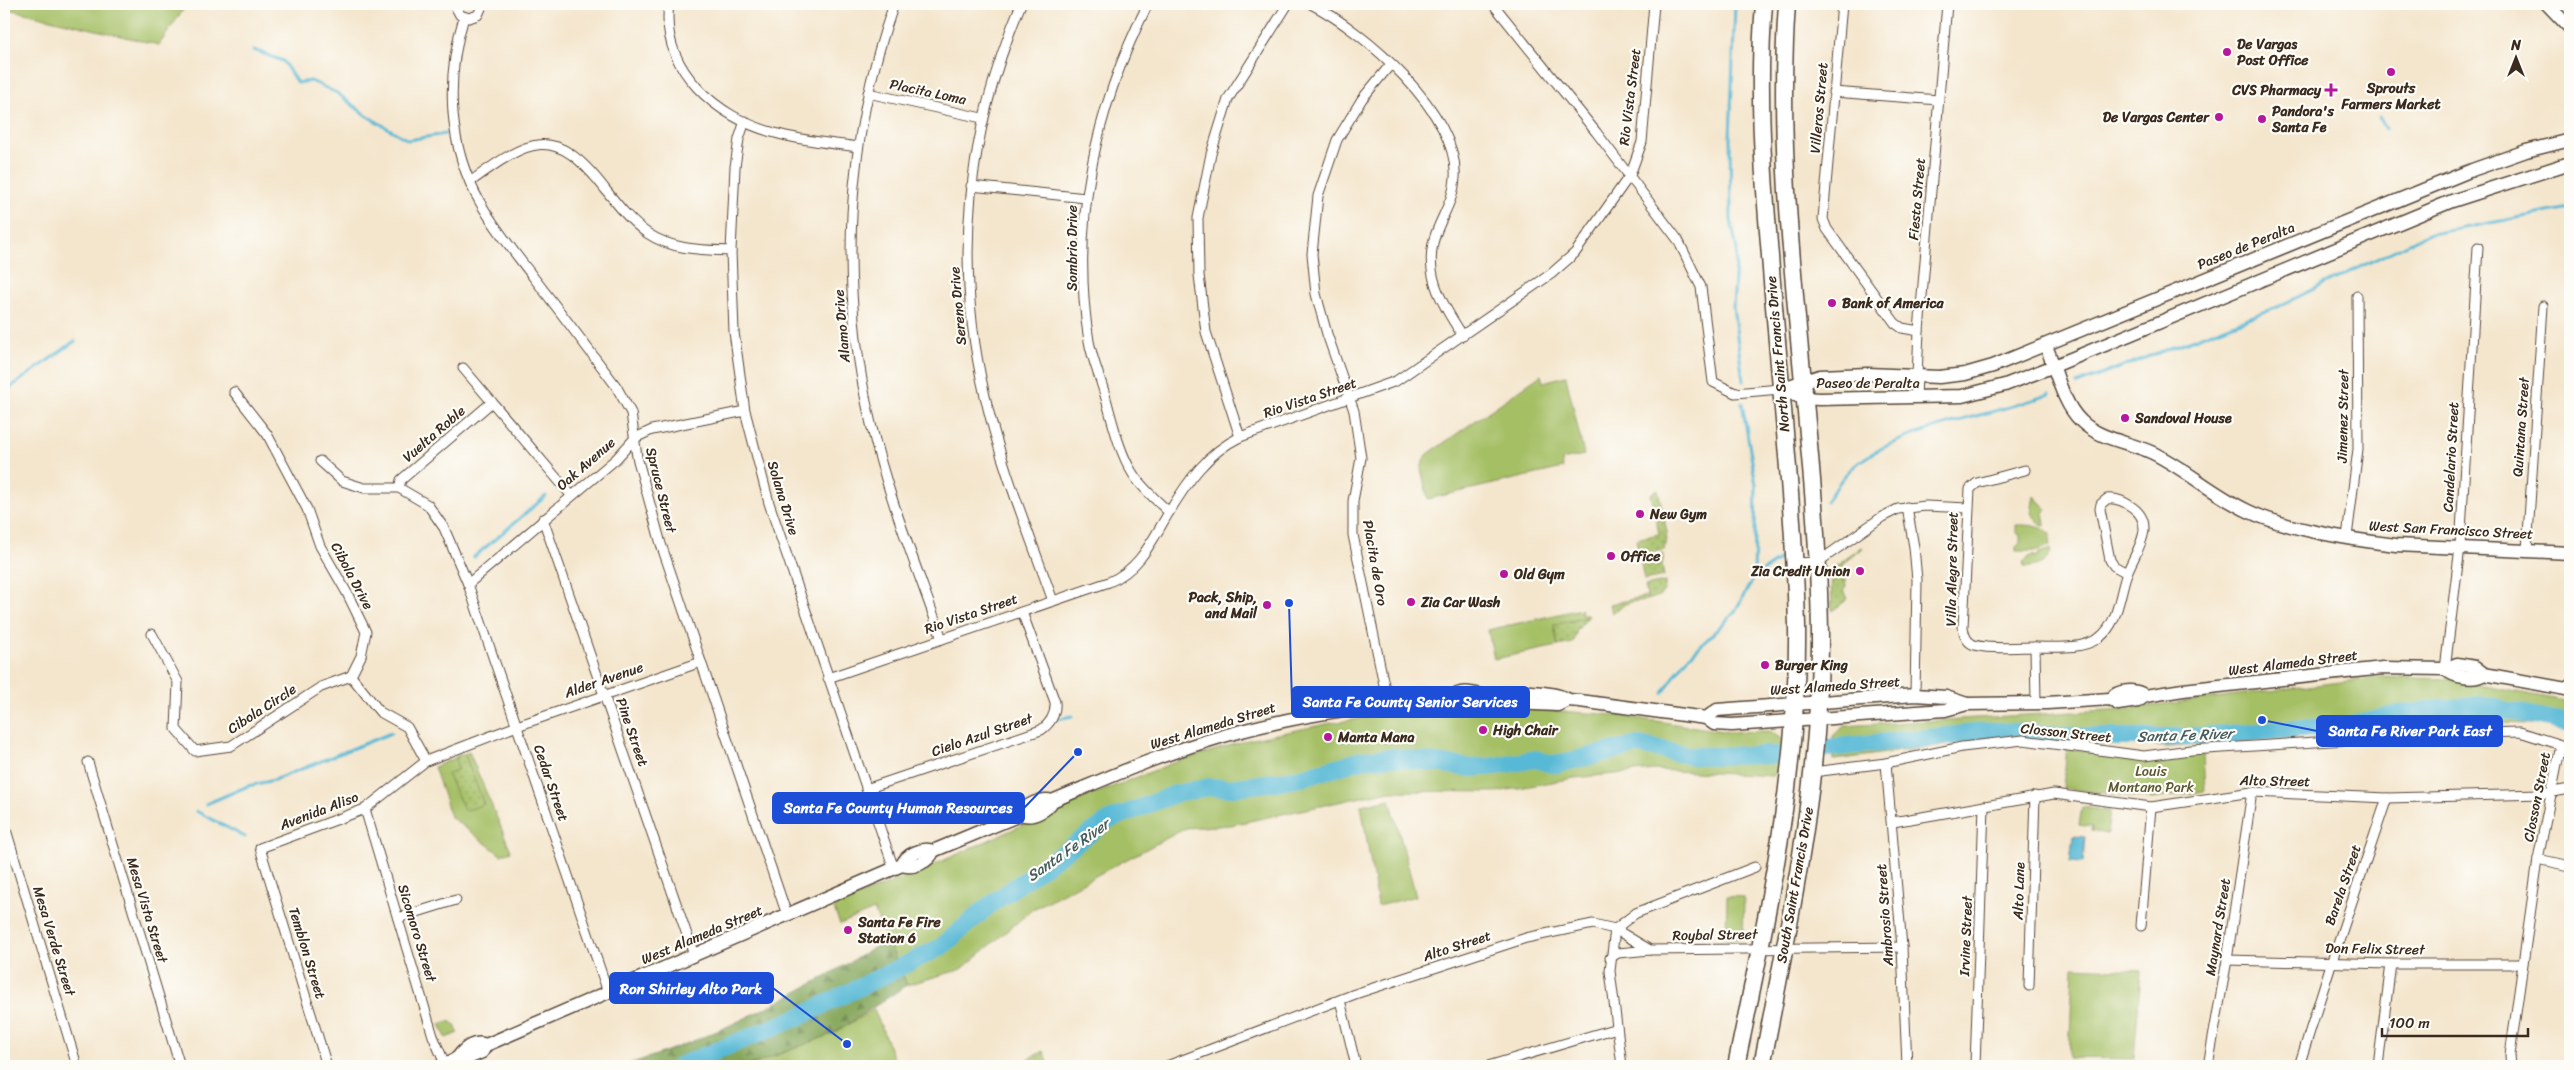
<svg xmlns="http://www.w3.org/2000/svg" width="2574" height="1070" font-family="Sriracha,sans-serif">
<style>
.green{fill:#a5bf65;stroke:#707442}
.forest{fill:url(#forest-firs);stroke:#60683c}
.garden{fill:url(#garden-dots);stroke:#707442}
.water{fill:#58b9d6;stroke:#4a727a}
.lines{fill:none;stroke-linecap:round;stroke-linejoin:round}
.stream{stroke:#58b9d6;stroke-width:3}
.river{stroke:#58b9d6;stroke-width:18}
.street-casing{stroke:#574638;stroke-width:11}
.secondary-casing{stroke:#574638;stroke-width:15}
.highway-casing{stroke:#574638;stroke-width:19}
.street{stroke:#fff;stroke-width:9}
.secondary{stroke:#fff;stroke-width:12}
.highway{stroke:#fff;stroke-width:16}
.poi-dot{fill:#b5179e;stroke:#fdfcf7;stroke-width:2}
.labels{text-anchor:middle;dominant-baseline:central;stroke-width:4.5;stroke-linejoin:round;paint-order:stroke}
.poi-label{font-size:14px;font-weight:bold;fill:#3b2a1e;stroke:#fdfcf7;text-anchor:start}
.street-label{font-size:14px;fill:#3b2a1e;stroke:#fdfcf7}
.park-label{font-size:14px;fill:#5b5733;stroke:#fdfcf7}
.water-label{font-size:15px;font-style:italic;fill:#455c5e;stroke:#fdfcf7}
.leader{fill:none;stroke:#1d4ed8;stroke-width:2}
.callout-dot{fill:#1d4ed8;stroke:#fdfcf7;stroke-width:2}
.callout{fill:#1d4ed8;stroke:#1d4ed8;stroke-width:2}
.callout-label{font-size:15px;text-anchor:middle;font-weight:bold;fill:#fff}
</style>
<defs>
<pattern id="forest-firs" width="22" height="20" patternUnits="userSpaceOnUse" patternTransform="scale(1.25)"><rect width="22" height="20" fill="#84a65a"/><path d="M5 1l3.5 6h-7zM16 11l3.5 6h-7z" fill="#6d874a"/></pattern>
<pattern id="garden-dots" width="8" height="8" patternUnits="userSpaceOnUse" patternTransform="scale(1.25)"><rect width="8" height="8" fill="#a5bf65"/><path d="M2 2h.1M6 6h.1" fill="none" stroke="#889b53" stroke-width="1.8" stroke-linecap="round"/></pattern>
</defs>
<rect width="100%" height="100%" fill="#fdfcf7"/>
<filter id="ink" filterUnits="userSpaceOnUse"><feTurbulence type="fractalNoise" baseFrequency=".02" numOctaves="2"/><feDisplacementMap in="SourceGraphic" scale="10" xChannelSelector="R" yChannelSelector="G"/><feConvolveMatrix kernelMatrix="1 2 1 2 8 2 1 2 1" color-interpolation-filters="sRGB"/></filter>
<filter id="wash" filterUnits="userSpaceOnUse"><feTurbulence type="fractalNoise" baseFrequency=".0096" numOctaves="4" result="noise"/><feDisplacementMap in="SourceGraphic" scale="20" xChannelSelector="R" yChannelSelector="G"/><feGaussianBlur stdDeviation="1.12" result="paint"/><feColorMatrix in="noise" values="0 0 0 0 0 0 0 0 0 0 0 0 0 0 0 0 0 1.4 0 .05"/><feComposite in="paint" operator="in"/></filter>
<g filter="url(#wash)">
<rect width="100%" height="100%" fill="#f4e6cd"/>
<!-- green -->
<g class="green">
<path d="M 4,4 L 187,4 L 159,45 L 4,8 Z"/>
<path d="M 1541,375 L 1543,382 L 1566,376 L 1584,455 L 1562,460 L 1563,468 L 1428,499 L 1421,469 L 1425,456 Z"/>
<path d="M 2034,496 L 2047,510 L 2044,513 L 2045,526 L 2041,525 L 2031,513 Z"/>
<path d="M 2016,525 C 2028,525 2042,525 2051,534 L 2050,545 L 2038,551 L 2016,551 L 2016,547 L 2020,543 L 2020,535 L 2016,533 Z"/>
<path d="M 2051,549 C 2051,561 2035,569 2024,567 L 2023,562 L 2032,555 L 2037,557 L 2039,553 Z"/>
<path d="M 1581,609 L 1582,615 L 1587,615 L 1588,617 L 1554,625 L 1558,646 L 1494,659 L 1488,630 Z"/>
<path d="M 2381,677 L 2447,679 L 2570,702 L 2570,730 L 2537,724 L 2434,722 L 2233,743 L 2167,747 L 2020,735 L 1834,760 L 1833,736 L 1844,726 L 2124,709 Z"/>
<path d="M 1517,708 L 1615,715 L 1729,732 L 1770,731 L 1784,741 L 1781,768 L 1773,776 L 1655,770 L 1574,778 L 1497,792 L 1390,791 L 1231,825 L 1186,828 L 1033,909 L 962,969 L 907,985 L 874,910 L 840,924 L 834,909 L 838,904 L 918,872 L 1069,804 L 1173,763 L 1248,740 L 1331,723 L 1412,711 Z"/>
<path d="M 2067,748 L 2130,759 L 2155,759 L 2203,754 L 2205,791 L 2151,799 L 2063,788 Z"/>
<path d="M 469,752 L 511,851 L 501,855 L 451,817 L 434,767 Z"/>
<path d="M 1390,799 L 1416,896 L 1378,906 L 1361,805 Z"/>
<path d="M 2082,807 L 2110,811 L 2107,834 L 2091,831 L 2092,827 L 2079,825 Z"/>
<path d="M 1727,896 L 1744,897 L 1743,939 L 1726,939 Z"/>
<path d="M 2073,967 L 2141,970 L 2134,1059 L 2069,1058 Z"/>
<path d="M 874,1009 L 897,1066 L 749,1066 L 834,1033 Z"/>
<path d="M 449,1021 L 455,1025 L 458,1033 L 446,1038 L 440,1024 Z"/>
</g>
<!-- forest -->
<path class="forest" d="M 887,940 L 907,985 L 834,1033 L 749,1066 L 622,1066 C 717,1038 803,991 887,940 Z"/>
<!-- garden -->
<g class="garden">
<path d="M 1658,489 L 1667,532 L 1664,550 L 1639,555 L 1636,539 L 1659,534 L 1651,494 Z"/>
<path d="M 1862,547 L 1863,548 L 1842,565 L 1846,587 L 1844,590 L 1848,599 L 1832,611 L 1831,570 Z"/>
<path d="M 1664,554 L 1662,565 L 1664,576 L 1644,580 L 1640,559 Z"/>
<path d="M 1665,582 C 1667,602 1642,599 1628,603 C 1621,605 1620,611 1612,613 L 1610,604 L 1647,596 L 1645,586 Z"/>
<path d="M 1588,617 L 1577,630 L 1573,643 L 1558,646 L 1554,625 Z"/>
<path d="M 464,753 L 484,804 L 465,811 L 447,774 L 457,770 L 456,756 Z"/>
<path d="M 1043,1051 L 1050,1066 L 1026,1066 L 1023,1062 Z"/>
</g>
<!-- water -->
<path class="water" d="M 2073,836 L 2085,837 L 2083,863 L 2070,862 Z"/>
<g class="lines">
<!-- stream -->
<g class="stream">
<path d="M 1735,4 L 1730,139 L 1731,220 L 1737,250 L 1733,307 L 1743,381"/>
<path d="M 254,50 L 283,61 L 297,83 L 311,81 L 337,93 L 367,116 L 408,140 L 445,134"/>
<path d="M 2379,117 L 2386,129"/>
<path d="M 2077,384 L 2277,307 L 2426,235 L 2570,208"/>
<path d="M 4,392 L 75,341"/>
<path d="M 1826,502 C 1833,492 1840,480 1849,471 C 1891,429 1993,416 2050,394"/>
<path d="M 474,557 L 546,496"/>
<path d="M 1754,577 L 1783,557"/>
<path d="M 1663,693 L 1684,662 L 1734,613 L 1754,577 L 1756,485 L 1742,403"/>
<path d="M 1058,719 L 1072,716"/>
<path d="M 206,804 L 248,786 L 274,780 L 391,733"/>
<path d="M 196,811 L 245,837"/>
</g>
<!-- river -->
<g class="river">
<path d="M 1827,748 L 1996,731 L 2089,737 L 2186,737 L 2342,726 L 2410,712 L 2480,705 L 2570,723"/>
<path d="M 1502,765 L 1536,759 L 1551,764 L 1557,764 L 1638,745 L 1692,756 L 1781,755"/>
<path d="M 679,1066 L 801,1016 L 941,947 L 987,907 L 1109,820 L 1175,794 L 1209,787 L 1229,788 L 1296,779 L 1362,760 L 1392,757 L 1472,768 L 1497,766"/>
</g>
</g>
</g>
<g filter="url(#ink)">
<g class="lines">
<!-- street casing -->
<g class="street-casing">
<g id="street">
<path d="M 454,4 L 460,15 L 469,18 L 478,15 L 483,4"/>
<path d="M 669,4 C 660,69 717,118 775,133 C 802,141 830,143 858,147"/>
<path d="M 894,4 C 846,139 838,284 871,424 C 888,497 917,568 942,639"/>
<path d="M 1021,4 C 967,133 953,260 985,396 C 1001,466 1029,533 1053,601"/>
<path d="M 1148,4 C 1095,108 1070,224 1089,341 C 1092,359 1100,377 1105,395 C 1112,420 1119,452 1133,474 C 1142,488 1156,500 1169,512"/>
<path d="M 1311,4 C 1364,31 1460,114 1455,178 C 1454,197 1445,211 1438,228 C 1420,269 1441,303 1463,336"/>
<path d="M 1493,4 L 1596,132 L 1678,240 L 1701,287 L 1713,382 L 1735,393 L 1780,389"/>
<path d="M 1842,4 L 1823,219 L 1827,229 L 1895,323 L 1902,328 L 1919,331"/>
<path d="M 464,17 C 445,79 448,148 481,204 C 496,230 516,254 534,278 C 562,314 589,350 616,386 L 631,413 L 637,457 L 661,544 L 787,915"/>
<path d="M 1833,92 L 1939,100"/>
<path d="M 868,93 L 982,118"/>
<path d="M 745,121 L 739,139 L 735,167 L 731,251 L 734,332 L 745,411 L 769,503 L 894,869"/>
<path d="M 470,182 C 529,139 554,123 605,189 C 618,205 630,221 647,233 C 672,250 701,250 731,251"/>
<path d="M 971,186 L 1086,198"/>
<path d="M 463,368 L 571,495"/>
<path d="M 234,392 L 267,434 L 307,509 L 320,546 L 347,593 L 366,632 L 361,656 L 351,676"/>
<path d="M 1916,398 L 1919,331 L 1947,4"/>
<path d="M 1240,437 L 1206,332 L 1199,275 L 1198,218 L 1211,154 L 1228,99 L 1288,4"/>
<path d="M 320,461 L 342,481 L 364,488 L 399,488 L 428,505 L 444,528 L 468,584 L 608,992"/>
<path d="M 2025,470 L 1977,483 L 1970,489 L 1963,627 C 1964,633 1965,640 1972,644 C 1984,650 2020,647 2035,647"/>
<path d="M 399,488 L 401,480 L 492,402"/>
<path d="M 1907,507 L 1914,547 L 1917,580 L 1915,695"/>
<path d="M 543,519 L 694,955"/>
<path d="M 2347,537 L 2358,449 L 2357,296"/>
<path d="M 2527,550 L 2543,306"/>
<path d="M 1795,563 L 1818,562 L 1882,517 L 1898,509 L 1926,506 L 1968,508"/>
<path d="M 468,584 L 616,459 L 635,438 L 652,430 L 745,411"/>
<path d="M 152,634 L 178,682 L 176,729 L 195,751 L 231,746 L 321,687 L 351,676"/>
<path d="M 2445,669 L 2460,547 L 2478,247"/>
<path d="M 351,676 L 380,712 L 407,727 L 426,761"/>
<path d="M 828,678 L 1109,582 C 1140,569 1151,542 1168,514 C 1187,482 1207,453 1240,437 L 1396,381 L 1551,274 L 1575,253 L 1630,175 L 1642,142 L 1654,4"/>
<path d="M 2036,703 L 2035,647 C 2055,647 2081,650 2099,638 C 2118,624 2119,597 2126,576 C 2133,554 2159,526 2132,507 C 2125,502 2115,498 2107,499 L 2101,504 L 2100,509 L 2110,560 L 2114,566 L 2127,573"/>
<path d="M 1388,704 L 1353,535 L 1353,501 L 1361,458 L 1354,411 L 1327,334 L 1316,294 L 1312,254 L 1318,196 L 1337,140 L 1362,99 L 1391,64"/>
<path d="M 88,762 L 180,1066"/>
<path d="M 1886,763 L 1902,947 L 1907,1066"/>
<path d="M 1813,772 L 1886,763 L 1962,747 L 2023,740 L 2144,756 L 2191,750 L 2442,734 L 2520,732 L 2561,745 L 2538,859 L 2510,1055 L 2511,1066"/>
<path d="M 866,789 L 1041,730 C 1051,723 1056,714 1055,702 L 1022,612"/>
<path d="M 365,809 L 433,1036 L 445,1064"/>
<path d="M 1893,822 L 2054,794 L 2151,807 L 2252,792 L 2387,798 L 2542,794 L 2570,789"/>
<path d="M 4,823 L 77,1066"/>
<path d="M 2538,859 L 2570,866"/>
<path d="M 398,918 L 456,900"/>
<path d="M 2141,926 L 2151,807"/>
<path d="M 1610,958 L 1618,953 L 1650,950"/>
<path d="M 2227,960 L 2391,964 L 2522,964"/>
<path d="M 2029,986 L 2035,796"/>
<path d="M 1340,1000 L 1356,1066"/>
<path d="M 327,1066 L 260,848 L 365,809 L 426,761 L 517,726 L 701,662"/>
<path d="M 1167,1066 L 1355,994 L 1526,938 L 1593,924 L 1615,929 L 1636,913 L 1755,867"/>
<path d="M 1488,1066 L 1617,1028"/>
<path d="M 1622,1066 L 1610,971 L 1615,929 L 1650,950 L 1902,947"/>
<path d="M 1975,1066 L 1984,806"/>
<path d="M 2208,1066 L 2227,960 L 2252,792"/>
<path d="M 2299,1066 L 2332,961 L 2387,798"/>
<path d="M 2378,1066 L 2391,964"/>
</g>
</g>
<!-- secondary casing -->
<g class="secondary-casing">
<g id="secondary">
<path d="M 2547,4 L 2570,28"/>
<path d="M 2046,346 C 2056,369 2062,403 2081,421 C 2100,440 2130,442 2153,453 C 2187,470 2214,495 2248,511 C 2285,529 2354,540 2396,545 L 2570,553"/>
<path d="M 1780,389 L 1820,376 L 1868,374 L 1939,377 L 1965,374 L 1993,366 L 2472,170 L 2526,151 L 2570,140"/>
<path d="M 1780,389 L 1803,398 L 1819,399 L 1962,396 L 2005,385 L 2054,366 L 2452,201 L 2570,163"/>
<path d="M 2445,669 C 2453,677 2474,681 2484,674 L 2566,689 L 2570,686"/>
<path d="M 1506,698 L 1515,703 L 1558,705 L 1568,700 L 1580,701 L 1706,718 L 1714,724 L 1732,725 L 1945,710 L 1967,704 L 2047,703 L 2110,699 L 2118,704 L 2138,701 L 2145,696 L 2183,690 L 2383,668 L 2445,669 L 2457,664 L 2475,667 L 2484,674"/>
<path d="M 1450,699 C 1458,706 1473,703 1483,702 L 1486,698"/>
<path d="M 2110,699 C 2117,690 2136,688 2145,696"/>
<path d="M 1706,718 L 1717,710 L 1915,695 L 1946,697 L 1967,704"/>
<path d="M 1022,814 C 1025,804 1042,798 1052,801 C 1103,780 1154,757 1207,741 C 1286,716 1368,704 1450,699 C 1467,682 1488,704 1505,698 C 1508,697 1509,694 1512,693 C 1521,690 1561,693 1568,700"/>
<path d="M 902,865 C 912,869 930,862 933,851"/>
<path d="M 459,1057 L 466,1059 L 482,1052 L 486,1045"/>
<path d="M 441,1066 C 445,1064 456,1060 459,1056 C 465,1048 475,1040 486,1045 L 902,865 C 906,854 923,847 933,851 L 1022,814 C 1031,819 1048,810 1052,801"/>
</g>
</g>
<!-- highway casing -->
<g class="highway-casing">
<g id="highway">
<path d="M 1736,1066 C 1766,921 1799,775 1797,626 C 1794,502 1779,379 1770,256 C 1763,172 1757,88 1764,4"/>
<path d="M 1762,1066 C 1789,924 1821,781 1820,636 C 1818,425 1772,215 1787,4"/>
</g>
</g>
<!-- street -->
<use href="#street" class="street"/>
<!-- secondary -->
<use href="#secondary" class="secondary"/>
<!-- highway -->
<use href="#highway" class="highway"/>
</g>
</g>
<!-- markers -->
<g class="poi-dot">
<circle cx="2227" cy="52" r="5"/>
<circle cx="2391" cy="72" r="5"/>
<path d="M2328.5 82.5h5v5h5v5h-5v5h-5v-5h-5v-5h5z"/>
<circle cx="2219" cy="117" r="5"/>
<circle cx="2262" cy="119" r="5"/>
<circle cx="1832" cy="303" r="5"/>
<circle cx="2125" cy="418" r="5"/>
<circle cx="1640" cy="514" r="5"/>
<circle cx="1611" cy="556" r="5"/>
<circle cx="1860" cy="571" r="5"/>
<circle cx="1504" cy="574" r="5"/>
<circle cx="1411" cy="602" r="5"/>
<circle cx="1267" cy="605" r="5"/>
<circle cx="1765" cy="665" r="5"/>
<circle cx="1483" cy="730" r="5"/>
<circle cx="1328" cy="737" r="5"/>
<circle cx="848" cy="930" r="5"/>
</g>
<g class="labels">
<!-- poi labels -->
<g class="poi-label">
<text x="2237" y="44">De Vargas<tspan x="2237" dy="16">Post Office</tspan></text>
<text x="2391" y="88" text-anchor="middle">Sprouts<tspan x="2391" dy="16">Farmers Market</tspan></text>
<text x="2321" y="90" text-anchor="end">CVS Pharmacy</text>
<text x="2272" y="111">Pandora's<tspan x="2272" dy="16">Santa Fe</tspan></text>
<text x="2209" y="117" text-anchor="end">De Vargas Center</text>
<text x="1842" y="303">Bank of America</text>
<text x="2135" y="418">Sandoval House</text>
<text x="1650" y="514">New Gym</text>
<text x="1621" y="556">Office</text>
<text x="1850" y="571" text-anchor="end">Zia Credit Union</text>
<text x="1514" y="574">Old Gym</text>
<text x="1257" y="597" text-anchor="end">Pack, Ship,<tspan x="1257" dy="16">and Mail</tspan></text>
<text x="1421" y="602">Zia Car Wash</text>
<text x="1775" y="665">Burger King</text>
<text x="1493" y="730">High Chair</text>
<text x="1338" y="737">Manta Mana</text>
<text x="858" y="922">Santa Fe Fire<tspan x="858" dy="16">Station 6</tspan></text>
</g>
<!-- street labels -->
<g class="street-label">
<text transform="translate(928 92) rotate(12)">Placita Loma</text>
<text transform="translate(1630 97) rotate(-83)">Rio Vista Street</text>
<text transform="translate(1819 108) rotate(-85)">Villeros Street</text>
<text transform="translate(1917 199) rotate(-85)">Fiesta Street</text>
<text transform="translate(2246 246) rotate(-22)">Paseo de Peralta</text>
<text transform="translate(1072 248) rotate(-90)">Sombrio Drive</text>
<text transform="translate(958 306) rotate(-95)">Sereno Drive</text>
<text transform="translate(842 326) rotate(-95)">Alamo Drive</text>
<text transform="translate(1778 354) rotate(-95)">North Saint Francis Drive</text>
<text x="1868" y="383">Paseo de Peralta</text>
<text transform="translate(1310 398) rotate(-19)">Rio Vista Street</text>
<text transform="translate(2343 416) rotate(-89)">Jimenez Street</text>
<text transform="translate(2521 427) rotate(-86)">Quintana Street</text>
<text transform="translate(434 434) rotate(-41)">Vuelta Roble</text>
<text transform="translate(2451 457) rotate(-87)">Candelario Street</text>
<text transform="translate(586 464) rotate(-41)">Oak Avenue</text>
<text transform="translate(661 490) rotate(76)">Spruce Street</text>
<text transform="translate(783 498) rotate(73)">Solana Drive</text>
<text transform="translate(2451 530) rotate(3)">West San Francisco Street</text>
<text transform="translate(1375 563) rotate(80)">Placita de Oro</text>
<text transform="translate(1952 569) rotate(-89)">Villa Alegre Street</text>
<text transform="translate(352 576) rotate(62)">Cibola Drive</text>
<text transform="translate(971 614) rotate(-19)">Rio Vista Street</text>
<text transform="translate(2293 663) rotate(-7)">West Alameda Street</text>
<text transform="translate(604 680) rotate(-19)">Alder Avenue</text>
<text transform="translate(1835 686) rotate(-4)">West Alameda Street</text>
<text transform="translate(262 709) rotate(-33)">Cibola Circle</text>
<text transform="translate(1213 726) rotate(-17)">West Alameda Street</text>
<text transform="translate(632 732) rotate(71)">Pine Street</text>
<text transform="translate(2066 733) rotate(6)">Closson Street</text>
<text transform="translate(982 735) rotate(-19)">Cielo Azul Street</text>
<text transform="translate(2275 781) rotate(1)">Alto Street</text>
<text transform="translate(551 783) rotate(71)">Cedar Street</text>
<text transform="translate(2537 797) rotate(-79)">Closson Street</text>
<text transform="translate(319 811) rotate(-21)">Avenida Aliso</text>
<text transform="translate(1795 885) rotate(-80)">South Saint Francis Drive</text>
<text transform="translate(2343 885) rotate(-71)">Barela Street</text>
<text transform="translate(2019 891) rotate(-88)">Alto Lane</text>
<text transform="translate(147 910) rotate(73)">Mesa Vista Street</text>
<text transform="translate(1885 915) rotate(-94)">Ambrosio Street</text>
<text transform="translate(2218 927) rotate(-81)">Maynard Street</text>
<text transform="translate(417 933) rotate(73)">Sicomoro Street</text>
<text transform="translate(702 935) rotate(-23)">West Alameda Street</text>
<text transform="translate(1715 935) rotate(-1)">Roybal Street</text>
<text transform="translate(1966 936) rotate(-88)">Irvine Street</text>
<text transform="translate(54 941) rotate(73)">Mesa Verde Street</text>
<text transform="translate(1457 946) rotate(-18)">Alto Street</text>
<text transform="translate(2375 949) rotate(1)">Don Felix Street</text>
<text transform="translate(307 953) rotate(73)">Temblon Street</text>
</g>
<!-- park labels -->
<g class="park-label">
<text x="2151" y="771">Louis<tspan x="2151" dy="16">Montano Park</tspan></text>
</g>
<!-- water labels -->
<g class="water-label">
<text transform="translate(2185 735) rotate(-2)">Santa Fe River</text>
<text transform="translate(1068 850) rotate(-35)">Santa Fe River</text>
</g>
</g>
<!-- callouts -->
<path class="leader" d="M1289 603L1292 702M2262 720L2317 731M1078 752L1024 808M847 1044L773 988"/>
<g class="callout-dot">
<circle cx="1289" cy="603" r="5"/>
<circle cx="2262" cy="720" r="5"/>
<circle cx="1078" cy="752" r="5"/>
<circle cx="847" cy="1044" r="5"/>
</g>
<g class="callout">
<rect x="1292" y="687" width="237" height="30" rx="5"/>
<rect x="2317" y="716" width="185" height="30" rx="5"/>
<rect x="773" y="793" width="251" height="30" rx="5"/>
<rect x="610" y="973" width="163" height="30" rx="5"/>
</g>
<g class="callout-label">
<text x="1410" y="707">Santa Fe County Senior Services</text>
<text x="2410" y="736">Santa Fe River Park East</text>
<text x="898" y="813">Santa Fe County Human Resources</text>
<text x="691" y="994">Ron Shirley Alto Park</text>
</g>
<!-- margin -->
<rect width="2574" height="1070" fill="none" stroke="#fdfcf7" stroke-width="20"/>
<!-- north arrow -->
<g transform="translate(2516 58)" stroke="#fdfcf7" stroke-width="4" paint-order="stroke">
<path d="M0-4L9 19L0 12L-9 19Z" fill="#3b2a1e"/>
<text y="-8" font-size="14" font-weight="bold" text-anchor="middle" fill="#3b2a1e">N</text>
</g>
<!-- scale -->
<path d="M2382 1028v8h146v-8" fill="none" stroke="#3b2a1e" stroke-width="2.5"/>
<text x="2389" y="1028" font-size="15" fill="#3b2a1e" stroke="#fdfcf7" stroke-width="4" paint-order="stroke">100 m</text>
</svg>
